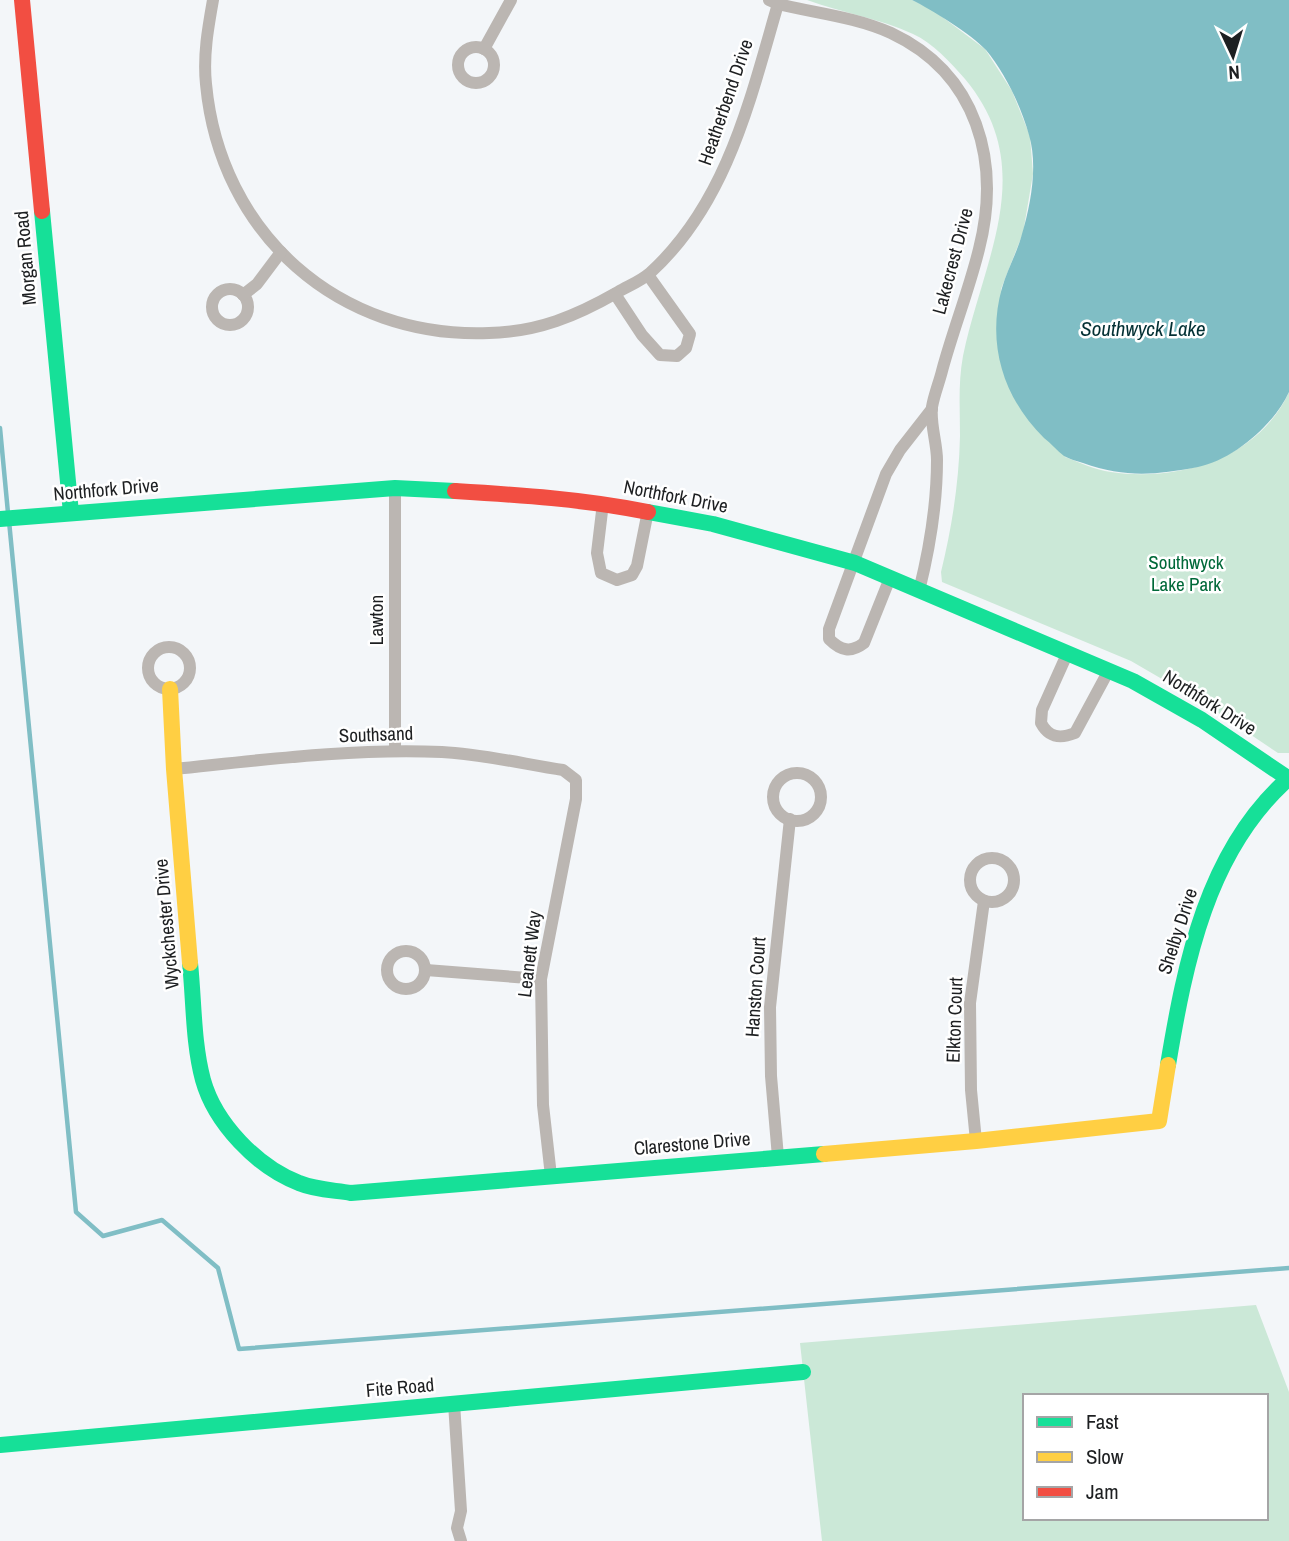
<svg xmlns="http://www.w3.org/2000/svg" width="1289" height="1541" font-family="'Archivo Narrow',sans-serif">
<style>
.green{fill:#cbe8d7;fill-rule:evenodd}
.water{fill:#80bec5}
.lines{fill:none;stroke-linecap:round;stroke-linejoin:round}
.stream{stroke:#80bec5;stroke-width:4.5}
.street{stroke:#bbb6b2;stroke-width:12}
.fast{stroke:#16e098;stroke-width:16}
.slow{stroke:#ffcf43;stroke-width:16}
.jam{stroke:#f24e42;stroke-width:16}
.labels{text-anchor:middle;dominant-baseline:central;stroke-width:5;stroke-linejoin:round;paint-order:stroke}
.street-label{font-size:19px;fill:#1d1f21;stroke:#fff}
.park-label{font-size:19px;fill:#006939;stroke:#fff}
.water-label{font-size:21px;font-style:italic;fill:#033034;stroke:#fff}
</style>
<rect width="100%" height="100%" fill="#f3f6f9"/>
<!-- green -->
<g class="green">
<path d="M 807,0 L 912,0 L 933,10 L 985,49 L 1012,91 L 1030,136 L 1033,174 L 1023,233 L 1001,289 L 1065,457 C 1079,462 1095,470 1111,472 C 1177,482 1259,459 1289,392 L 1289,753 L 1278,753 L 1205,704 L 1131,661 L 942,582 L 941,572 C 952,527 959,482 960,436 C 960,409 958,383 963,356 C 983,259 1040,169 965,79 C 950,62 933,43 913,34 C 879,18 842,13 807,0 Z"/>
<path d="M 1256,1305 L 1289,1392 L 1289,1541 L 822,1541 L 800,1343 ZM 1025,1396 L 1266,1396 L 1266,1518 L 1025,1518 Z"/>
</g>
<!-- water -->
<path class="water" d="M 912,0 L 1289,0 L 1289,392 C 1274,425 1233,460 1198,467 C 1155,475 1126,478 1083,463 C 1077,461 1069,459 1064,456 C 1057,451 1051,443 1044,438 C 1004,399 986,344 1002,288 C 1007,270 1017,253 1022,234 C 1031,204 1038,165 1029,135 C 1021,106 1005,73 986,50 C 971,34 932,10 912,0 Z"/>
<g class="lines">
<!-- stream -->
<g class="stream">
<path d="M 0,428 L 8,513"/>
<path d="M 9,521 L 76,1212 L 103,1236 L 162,1220 L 218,1268 L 239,1349 L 1289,1268"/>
</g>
<!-- street -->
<g class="street">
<path d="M 213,0 C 208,28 203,56 206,84 C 220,234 339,339 489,333 C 538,332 576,316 618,292 C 628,286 641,281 650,273 C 727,203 750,100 778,4"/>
<path d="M 769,0 L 778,4 C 815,13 856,17 891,33 C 978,74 1001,162 979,249 C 969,290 953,330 942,371 C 939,383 934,395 932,407 C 930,424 937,443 937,460 C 937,505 930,547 919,591"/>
<circle cx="476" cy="65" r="18"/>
<path d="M 484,49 L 511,0"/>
<circle cx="230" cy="307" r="18"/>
<path d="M 615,294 L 642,335 L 660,355 L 677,356 L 686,348 L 690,334 L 648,275"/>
<path d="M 243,295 L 257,284 L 281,252"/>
<path d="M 603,503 L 597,553 L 601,573 L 617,580 L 632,575 L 637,566 L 648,511"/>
<path d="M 890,578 L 864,643 C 851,653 841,651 829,639 L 829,629 L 886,474 L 900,450 L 932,409"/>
<circle cx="169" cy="668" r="21"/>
<path d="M 1068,652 L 1042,710 L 1041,723 C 1049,738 1060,739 1075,733 L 1109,670"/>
<path d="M 395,751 L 395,488"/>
<path d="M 174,769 C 262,760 353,748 442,752 C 482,754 524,764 563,770 L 576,780 L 576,799 L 541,979 L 543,1105 L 551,1176"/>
<circle cx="797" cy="797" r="24"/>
<circle cx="992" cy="880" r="22"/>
<circle cx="406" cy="970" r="19"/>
<path d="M 426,970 L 541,979"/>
<path d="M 976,1141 L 971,1090 L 970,1003 L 984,901"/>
<path d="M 778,1157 L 771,1076 L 770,1007 L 790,819"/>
<path d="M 454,1403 L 461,1511 L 457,1528 L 461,1541"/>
</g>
<!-- fast -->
<g class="fast">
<path d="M 42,211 L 71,513"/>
<path d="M 648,512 L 713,524 L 855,563 L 1133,681 L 1202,720 L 1289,779"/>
<path d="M 0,519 L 395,488 L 455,491"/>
<path d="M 190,963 C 194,1001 193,1043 203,1080 C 215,1123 257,1167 299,1183 C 316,1190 333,1190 351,1193 L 824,1154"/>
<path d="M 1168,1065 C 1185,963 1207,850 1289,778"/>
<path d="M 0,1445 L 803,1372"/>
</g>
<!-- slow -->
<g class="slow">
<path d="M 170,689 L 174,769 L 190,963"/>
<path d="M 824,1154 L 976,1141 L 1159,1121 L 1168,1065"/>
</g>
<!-- jam -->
<g class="jam">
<path d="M 22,0 L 42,211"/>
<path d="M 455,491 C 520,495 584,499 648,512"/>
</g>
</g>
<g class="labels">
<!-- street labels -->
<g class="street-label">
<text transform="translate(725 102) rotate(-71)">Heatherbend Drive</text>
<text transform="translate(25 258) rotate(-95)">Morgan Road</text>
<text transform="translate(952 261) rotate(-75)">Lakecrest Drive</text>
<text transform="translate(106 489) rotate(-5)">Northfork Drive</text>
<text transform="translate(676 496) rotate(11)">Northfork Drive</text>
<text transform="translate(376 620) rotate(-90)">Lawton</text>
<text transform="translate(1210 702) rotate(32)">Northfork Drive</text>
<text transform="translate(376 734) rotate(-2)">Southsand</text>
<text transform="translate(166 924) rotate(-95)">Wyckchester Drive</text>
<text transform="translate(1177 931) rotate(-72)">Shelby Drive</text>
<text transform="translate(529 954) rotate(-83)">Leanett Way</text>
<text transform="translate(755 987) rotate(-86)">Hanston Court</text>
<text transform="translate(954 1020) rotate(-88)">Elkton Court</text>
<text transform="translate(692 1143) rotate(-5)">Clarestone Drive</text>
<text transform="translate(400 1387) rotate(-5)">Fite Road</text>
</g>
<!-- park labels -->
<g class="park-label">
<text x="1186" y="562">Southwyck<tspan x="1186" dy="22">Lake Park</tspan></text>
</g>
<!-- water labels -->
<g class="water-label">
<text x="1143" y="328">Southwyck Lake</text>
</g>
</g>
<!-- legend -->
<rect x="1023" y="1394" width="245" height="126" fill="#ffffff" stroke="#a5a5a6" stroke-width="2"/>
<rect x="1037" y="1417" width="35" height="10" fill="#16e098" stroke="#a5a5a6" stroke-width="2"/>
<text x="1086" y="1429" font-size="21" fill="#1d1f21">Fast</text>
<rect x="1037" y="1452" width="35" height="10" fill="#ffcf43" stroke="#a5a5a6" stroke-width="2"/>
<text x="1086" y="1464" font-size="21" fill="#1d1f21">Slow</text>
<rect x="1037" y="1487" width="35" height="10" fill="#f24e42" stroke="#a5a5a6" stroke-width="2"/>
<text x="1086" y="1499" font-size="21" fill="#1d1f21">Jam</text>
<!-- north arrow -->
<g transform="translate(1233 56) rotate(176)" stroke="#ffffff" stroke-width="5" paint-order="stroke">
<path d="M0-5L12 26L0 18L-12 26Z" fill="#1d1f21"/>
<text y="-10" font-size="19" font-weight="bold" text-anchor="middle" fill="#1d1f21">N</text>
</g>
</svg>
